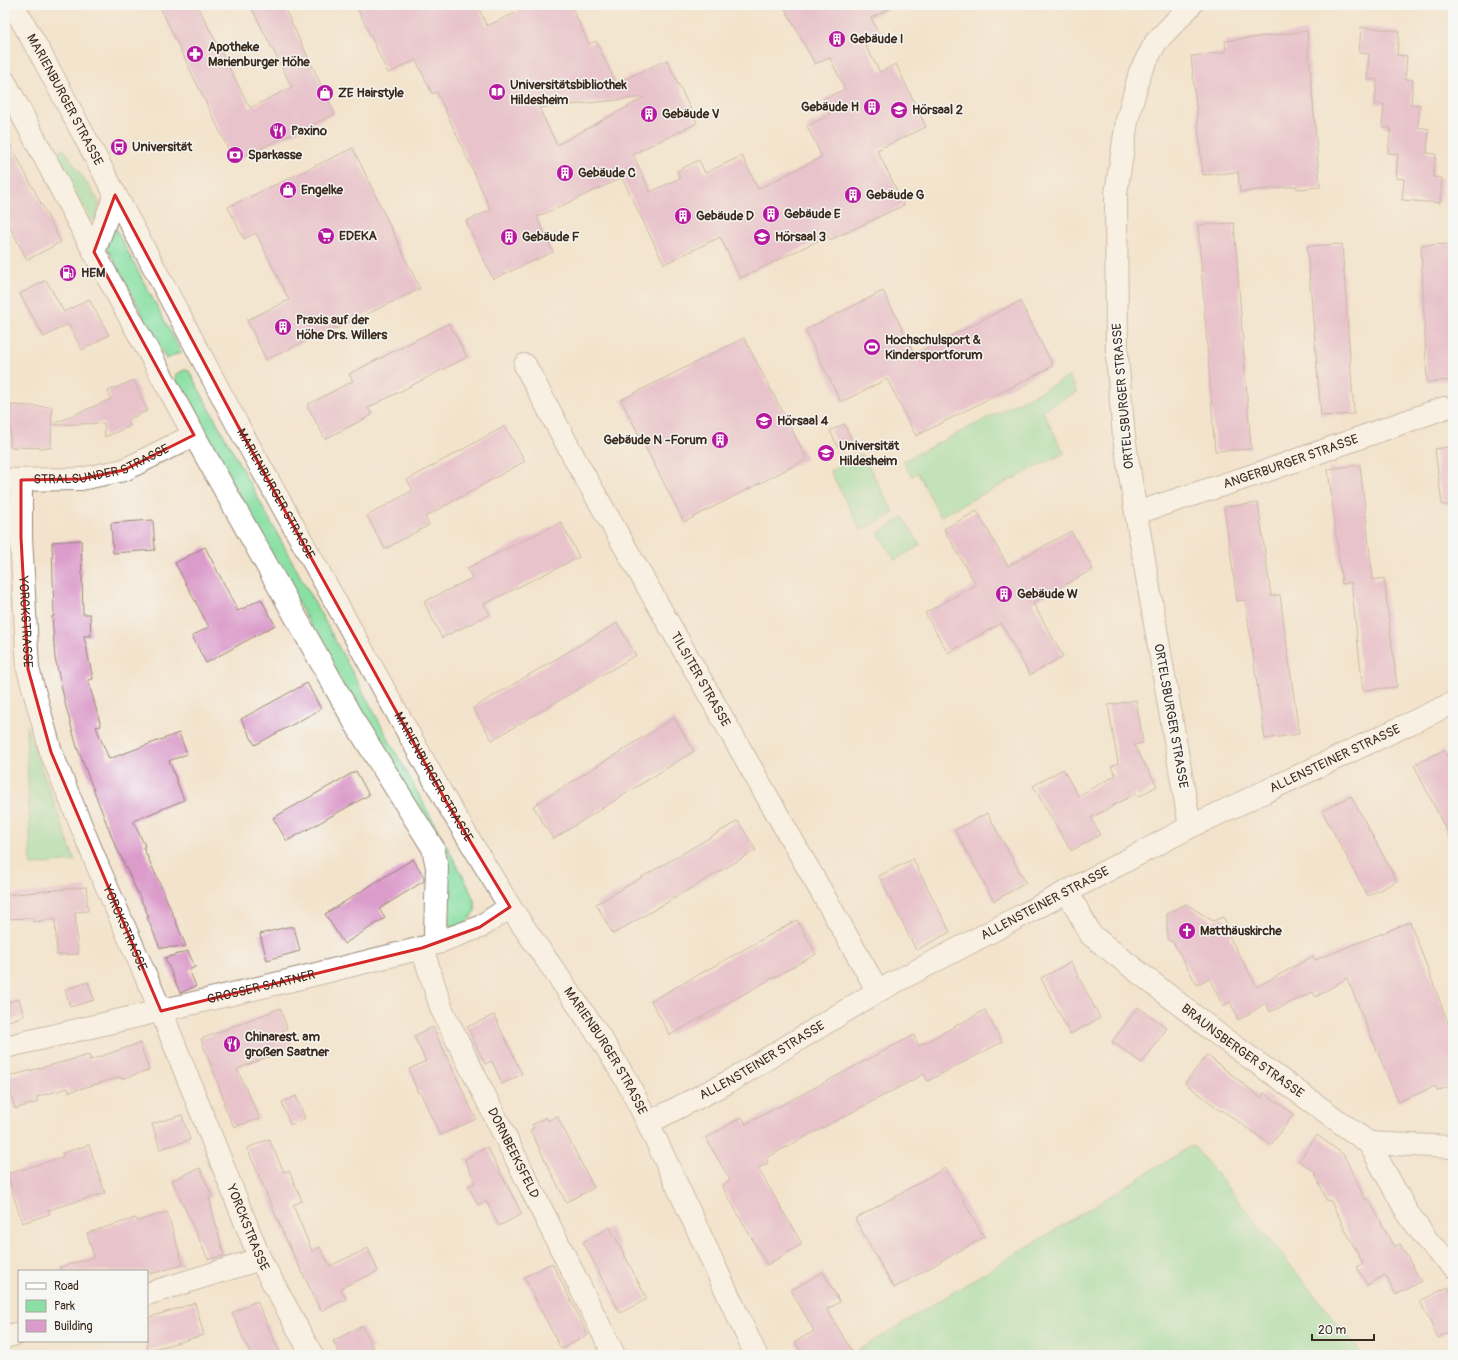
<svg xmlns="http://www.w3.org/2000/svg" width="1458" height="1360" font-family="Pangolin,sans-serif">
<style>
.green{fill:#8ae0a4;stroke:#628561}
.building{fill:#db9bcb;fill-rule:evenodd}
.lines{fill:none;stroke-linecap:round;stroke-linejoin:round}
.minor-casing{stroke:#978675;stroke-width:24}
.major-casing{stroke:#978675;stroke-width:24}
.minor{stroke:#fff;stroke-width:22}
.major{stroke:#fff;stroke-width:22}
.marked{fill:none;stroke:#d62828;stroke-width:3;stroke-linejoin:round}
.labels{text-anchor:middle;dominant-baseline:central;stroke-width:3;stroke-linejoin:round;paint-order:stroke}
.poi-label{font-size:13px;font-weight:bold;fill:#3b2a1e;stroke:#f6f6f2;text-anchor:start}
.street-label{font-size:13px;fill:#3b2a1e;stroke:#f6f6f2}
</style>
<rect width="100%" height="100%" fill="#f6f6f2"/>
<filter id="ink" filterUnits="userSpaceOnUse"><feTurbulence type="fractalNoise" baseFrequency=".025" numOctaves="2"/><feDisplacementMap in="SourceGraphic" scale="8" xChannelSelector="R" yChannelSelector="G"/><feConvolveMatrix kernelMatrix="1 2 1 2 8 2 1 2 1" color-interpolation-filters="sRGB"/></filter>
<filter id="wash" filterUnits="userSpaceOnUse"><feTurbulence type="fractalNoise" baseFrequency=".012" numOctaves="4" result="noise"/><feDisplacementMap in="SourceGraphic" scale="16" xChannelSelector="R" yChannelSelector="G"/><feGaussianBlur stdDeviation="0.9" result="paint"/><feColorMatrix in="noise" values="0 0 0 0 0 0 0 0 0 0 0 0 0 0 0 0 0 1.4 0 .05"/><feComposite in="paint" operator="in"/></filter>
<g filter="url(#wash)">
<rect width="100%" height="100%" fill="#f3e3cc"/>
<!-- green -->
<g class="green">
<path d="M 64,149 L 99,202 L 97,218 L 91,220 L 54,154 Z"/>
<path d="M 113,224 L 181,352 L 166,359 L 107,248 Z"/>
<path d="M 185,370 L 189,371 L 466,882 L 475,903 L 475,911 L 468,921 L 458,927 L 450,926 L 445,918 L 444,881 L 362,719 L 175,379 L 176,374 Z"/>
<path d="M 1069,377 L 1077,392 L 1042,410 L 1064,453 L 940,516 L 918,473 L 911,476 L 903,461 Z"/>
<path d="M 862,454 L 894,513 L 861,530 L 830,471 Z"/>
<path d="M 903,517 L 920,545 L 895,560 L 878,533 Z"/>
<path d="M 26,726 L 75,861 L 31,865 Z"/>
<path d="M 1193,1145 L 1363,1355 L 851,1355 Z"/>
</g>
<g id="blocks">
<!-- building -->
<g class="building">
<path d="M 159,5 L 197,5 L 250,108 L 292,87 L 250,5 L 283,5 L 335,114 L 234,161 Z"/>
<path d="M 356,5 L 477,5 L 487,26 L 532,5 L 571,5 L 589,44 L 596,41 L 616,83 L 667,60 L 697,123 L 633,154 L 650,192 L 680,178 L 677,171 L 699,160 L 705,173 L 742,156 L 758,189 L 822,157 L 807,126 L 830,115 L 823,99 L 845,89 L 830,58 L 815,64 L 783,5 L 897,5 L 871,18 L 880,35 L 864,43 L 880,72 L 896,64 L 926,127 L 877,150 L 904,205 L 830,240 L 828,236 L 740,278 L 720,237 L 664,264 L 622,178 L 537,217 L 553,252 L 493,279 L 466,221 L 491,210 L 437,92 L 432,94 L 416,60 L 388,73 ZM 645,97 L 557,145 L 539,108 L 579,104 Z"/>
<path d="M 1361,27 L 1399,31 L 1397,55 L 1407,56 L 1405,79 L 1413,80 L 1411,104 L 1420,105 L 1418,127 L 1429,129 L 1427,153 L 1436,154 L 1433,177 L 1442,178 L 1440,203 L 1402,200 L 1404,179 L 1396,178 L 1398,154 L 1388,153 L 1391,128 L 1382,127 L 1384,104 L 1375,104 L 1377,80 L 1367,79 L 1369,54 L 1359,53 Z"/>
<path d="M 1307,31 L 1320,187 L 1297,189 L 1297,186 L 1240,192 L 1238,172 L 1203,175 L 1191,56 L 1226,52 L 1225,41 Z"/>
<path d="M 5,134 L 61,242 L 27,260 L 5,217 Z"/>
<path d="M 353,148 L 420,289 L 335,329 L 335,327 L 266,360 L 247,320 L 289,300 L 256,233 L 244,239 L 228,207 Z"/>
<path d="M 1234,223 L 1251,449 L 1215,451 L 1198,225 Z"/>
<path d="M 1342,244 L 1354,414 L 1321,416 L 1307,246 Z"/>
<path d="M 1453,244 L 1453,380 L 1427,382 L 1421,245 Z"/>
<path d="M 46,280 L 64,312 L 89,299 L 109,335 L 82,350 L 68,324 L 44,337 L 20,294 Z"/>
<path d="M 883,291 L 915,354 L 1020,301 L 1053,366 L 916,436 L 887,379 L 841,402 L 805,330 Z"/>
<path d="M 449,323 L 467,357 L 368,408 L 372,415 L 325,439 L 307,405 L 353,381 L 349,374 Z"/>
<path d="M 744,338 L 807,459 L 684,522 L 621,400 Z"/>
<path d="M 134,380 L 147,411 L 127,420 L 130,426 L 105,437 L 104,423 L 54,425 L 53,424 L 111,399 L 108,391 Z"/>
<path d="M 11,405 L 52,407 L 51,448 L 10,447 Z"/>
<path d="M 844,424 L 852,440 L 838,447 L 830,431 Z"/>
<path d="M 505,426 L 525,461 L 425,517 L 429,525 L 385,549 L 367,516 L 413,490 L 407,480 Z"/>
<path d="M 1453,446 L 1453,505 L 1442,505 L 1435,449 Z"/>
<path d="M 1360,465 L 1373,580 L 1384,578 L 1397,687 L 1363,690 L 1351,582 L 1342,584 L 1328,469 Z"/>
<path d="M 1258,503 L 1271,596 L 1280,595 L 1299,734 L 1265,739 L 1245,600 L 1237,601 L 1224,507 Z"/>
<path d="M 977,511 L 1008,566 L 1071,531 L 1093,569 L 1033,603 L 1063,656 L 1030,675 L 1001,623 L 948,653 L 925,613 L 976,585 L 944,529 Z"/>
<path d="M 153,520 L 155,550 L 113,553 L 111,523 Z"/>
<path d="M 561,522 L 579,557 L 484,604 L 490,614 L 442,638 L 424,602 L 472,578 L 467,568 Z"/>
<path d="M 81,540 L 83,614 L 90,614 L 91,636 L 84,636 L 93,679 L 88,680 L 101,726 L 96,727 L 109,759 L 179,733 L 187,754 L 169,761 L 184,800 L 133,821 L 145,846 L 143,847 L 161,886 L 186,946 L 160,948 L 147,917 L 149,917 L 113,840 L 77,747 L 66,707 L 55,658 L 52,616 L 54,616 L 52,542 Z"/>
<path d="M 205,547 L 238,611 L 261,599 L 275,625 L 206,663 L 192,636 L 209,627 L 175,563 Z"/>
<path d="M 617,623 L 636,655 L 492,740 L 473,708 Z"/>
<path d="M 307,683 L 321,709 L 255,745 L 241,719 Z"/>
<path d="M 1136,700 L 1143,743 L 1134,745 L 1157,786 L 1138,797 L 1136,793 L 1091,818 L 1100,835 L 1071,851 L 1033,786 L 1063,769 L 1078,796 L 1116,775 L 1111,767 L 1118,763 L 1108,705 Z"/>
<path d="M 674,718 L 694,751 L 553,839 L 533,806 Z"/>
<path d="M 1444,750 L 1453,769 L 1453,844 L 1414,765 Z"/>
<path d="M 356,771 L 369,795 L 287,841 L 273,818 Z"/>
<path d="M 1351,796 L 1397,881 L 1368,896 L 1322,811 Z"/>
<path d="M 987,813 L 1026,883 L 994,901 L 955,830 Z"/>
<path d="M 738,821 L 756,850 L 613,934 L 596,904 Z"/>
<path d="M 413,859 L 424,877 L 424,881 L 379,909 L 385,918 L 344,944 L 325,914 Z"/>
<path d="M 913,859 L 950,932 L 916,950 L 879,876 Z"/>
<path d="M 86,887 L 88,911 L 75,912 L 78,954 L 57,955 L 55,919 L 33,922 L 33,918 L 5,919 L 5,895 Z"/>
<path d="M 1186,904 L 1213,921 L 1223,917 L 1232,933 L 1229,936 L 1257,987 L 1313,956 L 1315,960 L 1410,922 L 1453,1036 L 1453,1085 L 1437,1091 L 1435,1086 L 1398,1102 L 1347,978 L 1316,997 L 1313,992 L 1270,1012 L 1266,1003 L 1239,1020 L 1230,1002 L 1223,1006 L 1209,978 L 1197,985 L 1173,942 L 1167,939 L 1167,914 Z"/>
<path d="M 797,920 L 816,954 L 670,1035 L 651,1001 Z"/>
<path d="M 287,927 L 294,927 L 300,951 L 267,960 L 260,934 Z"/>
<path d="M 188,951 L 195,967 L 189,970 L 196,986 L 180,993 L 165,958 Z"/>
<path d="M 1071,962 L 1100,1018 L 1070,1034 L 1041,978 Z"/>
<path d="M 88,982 L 94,1000 L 70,1007 L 65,990 Z"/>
<path d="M 19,999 L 24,1016 L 5,1022 L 5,1003 Z"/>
<path d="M 1138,1007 L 1167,1028 L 1142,1063 L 1112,1042 Z"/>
<path d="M 280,1008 L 287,1028 L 283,1030 L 290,1048 L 237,1069 L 260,1119 L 234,1127 L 223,1103 L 225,1102 L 201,1039 Z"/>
<path d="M 985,1010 L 1002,1042 L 928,1081 L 924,1074 L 766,1158 L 768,1163 L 758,1168 L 802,1244 L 767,1265 L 722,1186 L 730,1180 L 706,1138 L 742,1117 L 746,1124 L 914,1035 L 919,1046 Z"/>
<path d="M 494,1015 L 522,1074 L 502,1084 L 492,1061 L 485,1064 L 467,1027 Z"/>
<path d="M 433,1027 L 476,1119 L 440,1135 L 420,1092 L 418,1093 L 409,1069 L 426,1061 L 414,1036 Z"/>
<path d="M 140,1043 L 149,1070 L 121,1079 L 120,1077 L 69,1092 L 68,1088 L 37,1097 L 38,1102 L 15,1109 L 6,1077 L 89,1055 L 90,1060 Z"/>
<path d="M 1207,1055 L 1261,1098 L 1264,1093 L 1294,1114 L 1271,1145 L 1222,1110 L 1221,1111 L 1185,1083 Z"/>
<path d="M 296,1096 L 305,1118 L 290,1125 L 282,1102 Z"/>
<path d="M 182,1115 L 190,1140 L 160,1149 L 152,1124 Z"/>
<path d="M 557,1116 L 594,1188 L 566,1202 L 530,1130 L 534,1128 L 532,1125 L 546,1117 L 548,1121 Z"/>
<path d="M 1317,1135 L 1344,1155 L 1365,1200 L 1368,1198 L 1394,1247 L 1400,1244 L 1421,1281 L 1396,1295 L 1385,1275 L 1367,1285 L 1357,1267 L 1363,1264 L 1330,1200 L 1327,1201 L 1314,1171 L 1299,1161 Z"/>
<path d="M 269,1139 L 284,1172 L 289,1171 L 302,1201 L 293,1205 L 312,1251 L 320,1247 L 330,1266 L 368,1248 L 378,1271 L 341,1288 L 346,1299 L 321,1311 L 285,1237 L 247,1148 Z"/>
<path d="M 89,1145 L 105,1193 L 48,1210 L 50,1214 L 22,1223 L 7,1174 L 63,1157 L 62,1153 Z"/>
<path d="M 487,1147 L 522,1214 L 499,1226 L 486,1201 L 478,1205 L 468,1186 L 475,1183 L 465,1159 Z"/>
<path d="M 200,1168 L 212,1196 L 209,1198 L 224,1256 L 208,1259 L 172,1180 Z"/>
<path d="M 945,1168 L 984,1237 L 894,1288 L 855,1219 Z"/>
<path d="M 167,1212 L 183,1265 L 150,1274 L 149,1271 L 61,1271 L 60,1267 L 94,1257 L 87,1233 L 136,1218 L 137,1221 Z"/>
<path d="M 610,1227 L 647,1299 L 620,1313 L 583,1242 Z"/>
<path d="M 552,1263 L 588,1335 L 561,1349 L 524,1277 Z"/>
<path d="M 823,1272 L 840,1302 L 827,1309 L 854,1355 L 803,1355 L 795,1342 L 814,1331 L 791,1290 Z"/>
<path d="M 1448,1287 L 1453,1297 L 1453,1330 L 1438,1338 L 1420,1301 Z"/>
<path d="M 257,1301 L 281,1355 L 251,1355 L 232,1313 Z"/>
<path d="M 195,1303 L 204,1335 L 147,1351 L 147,1318 Z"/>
<path d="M 362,1326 L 373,1348 L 369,1350 L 372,1355 L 341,1355 L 333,1341 Z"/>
</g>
</g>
</g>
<g filter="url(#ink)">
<use href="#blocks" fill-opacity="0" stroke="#978675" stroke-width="1"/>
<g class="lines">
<!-- minor casing -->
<g class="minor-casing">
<g id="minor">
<path d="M 5,82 L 94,252 L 194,435 L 355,723 L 433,848 L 437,867 L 435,932 L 438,943"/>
<path d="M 94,252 L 115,195"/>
<path id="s1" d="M 525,365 L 576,461 L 878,991"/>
<path id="s2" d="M 5,480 L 81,479 L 124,470 L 194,435"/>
<path id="s3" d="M 21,480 L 21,537 L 28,669 L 51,752 L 99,869 L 161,1011 L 260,1259 L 312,1355"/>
<path id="s4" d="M 1136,513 L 1266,471 L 1444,408"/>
<path d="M 1190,827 L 1136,513 L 1124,437 L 1117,356 L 1116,193 L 1127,121 L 1140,72 L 1156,42 L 1191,5"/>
<path id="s5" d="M 1067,891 L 1091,935 L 1220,1036 L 1369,1143 L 1453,1147"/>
<path id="s6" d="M 422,948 L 442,1010 L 614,1355"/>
<path id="s7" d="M 5,1047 L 292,980 L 422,948 L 480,927 L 510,907"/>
<path id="s8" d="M 648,1123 L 732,1080 L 878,991 L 1190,827 L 1453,703"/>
<path d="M 1369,1143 L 1407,1212 L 1430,1244 L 1453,1266"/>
<path d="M 147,1294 L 260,1259"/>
<path d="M 5,1337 L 19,1333"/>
</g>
</g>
<!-- major casing -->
<g class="major-casing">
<g id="major">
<path id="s9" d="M 13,5 L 44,60 L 238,426 L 447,803 L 510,907 L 600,1037 L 628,1083 L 648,1123 L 756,1355"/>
</g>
</g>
<!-- minor -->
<use href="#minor" class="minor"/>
<!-- major -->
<use href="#major" class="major"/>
</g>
</g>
<!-- marked area -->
<path d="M0 0H1458V1360H0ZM 115,195 L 238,426 L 447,803 L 510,907 L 480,927 L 422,948 L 161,1011 L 51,752 L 28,669 L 21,537 L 21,480 L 81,479 L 124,470 L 194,435 L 94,252 Z" fill="#f3e3cc" fill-opacity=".55" fill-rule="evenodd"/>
<path class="marked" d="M 115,195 L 238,426 L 447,803 L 510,907 L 480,927 L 422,948 L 161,1011 L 51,752 L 28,669 L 21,537 L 21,480 L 81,479 L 124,470 L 194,435 L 94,252 Z"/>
<!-- icons -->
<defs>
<g id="building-disc" transform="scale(0.9)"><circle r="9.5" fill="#b5179e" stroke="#f6f6f2"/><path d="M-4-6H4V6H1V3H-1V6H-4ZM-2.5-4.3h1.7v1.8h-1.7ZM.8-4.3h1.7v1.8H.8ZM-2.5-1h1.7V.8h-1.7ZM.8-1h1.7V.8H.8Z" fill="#fff"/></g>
<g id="pharmacy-disc" transform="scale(0.9)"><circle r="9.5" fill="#b5179e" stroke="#f6f6f2"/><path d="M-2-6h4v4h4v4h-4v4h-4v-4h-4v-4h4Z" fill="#fff"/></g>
<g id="library-disc" transform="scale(0.9)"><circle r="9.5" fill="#b5179e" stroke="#f6f6f2"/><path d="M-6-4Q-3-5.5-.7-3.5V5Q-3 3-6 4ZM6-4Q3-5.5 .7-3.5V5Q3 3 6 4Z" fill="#fff"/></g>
<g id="shop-disc" transform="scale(0.9)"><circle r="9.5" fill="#b5179e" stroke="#f6f6f2"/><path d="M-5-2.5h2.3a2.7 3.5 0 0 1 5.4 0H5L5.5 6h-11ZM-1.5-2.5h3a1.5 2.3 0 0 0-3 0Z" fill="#fff"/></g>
<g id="university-disc" transform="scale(0.9)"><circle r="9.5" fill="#b5179e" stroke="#f6f6f2"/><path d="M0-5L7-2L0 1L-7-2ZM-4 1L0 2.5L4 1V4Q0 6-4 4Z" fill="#fff"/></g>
<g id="restaurant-disc" transform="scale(0.9)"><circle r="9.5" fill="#b5179e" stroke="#f6f6f2"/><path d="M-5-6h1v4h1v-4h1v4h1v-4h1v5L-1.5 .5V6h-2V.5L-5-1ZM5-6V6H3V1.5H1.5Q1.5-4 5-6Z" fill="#fff"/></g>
<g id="bus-disc" transform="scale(0.9)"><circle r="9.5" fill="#b5179e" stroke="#f6f6f2"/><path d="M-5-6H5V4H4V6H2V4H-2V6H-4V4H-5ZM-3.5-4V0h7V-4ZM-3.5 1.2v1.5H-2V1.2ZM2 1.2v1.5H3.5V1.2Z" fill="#fff"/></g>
<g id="bank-disc" transform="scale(0.9)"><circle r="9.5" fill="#b5179e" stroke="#f6f6f2"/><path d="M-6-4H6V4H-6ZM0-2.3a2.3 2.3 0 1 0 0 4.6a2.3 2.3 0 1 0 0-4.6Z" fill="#fff"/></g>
<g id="supermarket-disc" transform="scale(0.9)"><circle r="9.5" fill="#b5179e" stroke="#f6f6f2"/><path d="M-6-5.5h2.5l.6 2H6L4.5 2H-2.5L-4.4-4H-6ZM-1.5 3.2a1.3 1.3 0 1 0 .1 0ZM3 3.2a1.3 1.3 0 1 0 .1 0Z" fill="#fff"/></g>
<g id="fuel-disc" transform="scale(0.9)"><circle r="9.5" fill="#b5179e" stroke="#f6f6f2"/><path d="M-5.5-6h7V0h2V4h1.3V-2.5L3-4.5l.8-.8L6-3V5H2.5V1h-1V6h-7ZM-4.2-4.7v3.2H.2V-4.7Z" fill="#fff"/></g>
<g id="stadium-disc" transform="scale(0.9)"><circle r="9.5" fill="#b5179e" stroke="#f6f6f2"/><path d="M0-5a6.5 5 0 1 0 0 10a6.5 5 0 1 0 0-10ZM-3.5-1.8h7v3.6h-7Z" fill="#fff"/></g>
<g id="church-disc" transform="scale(0.9)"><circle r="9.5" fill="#b5179e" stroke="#f6f6f2"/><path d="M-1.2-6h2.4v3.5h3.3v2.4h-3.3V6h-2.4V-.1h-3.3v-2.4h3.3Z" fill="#fff"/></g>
</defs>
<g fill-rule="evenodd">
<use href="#building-disc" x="837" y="39"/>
<use href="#pharmacy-disc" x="195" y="54"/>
<use href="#library-disc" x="497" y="92"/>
<use href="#shop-disc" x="325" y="93"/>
<use href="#building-disc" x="872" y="107"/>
<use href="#university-disc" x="899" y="110"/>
<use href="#building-disc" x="649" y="114"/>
<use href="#restaurant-disc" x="278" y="131"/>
<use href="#bus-disc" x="119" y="147"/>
<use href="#bank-disc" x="235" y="155"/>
<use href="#building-disc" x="565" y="173"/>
<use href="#shop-disc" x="288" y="190"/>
<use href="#building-disc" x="853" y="195"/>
<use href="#building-disc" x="771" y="214"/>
<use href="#building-disc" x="683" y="216"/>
<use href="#supermarket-disc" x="326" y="236"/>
<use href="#building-disc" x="509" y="237"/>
<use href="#university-disc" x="762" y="237"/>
<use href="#fuel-disc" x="68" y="273"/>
<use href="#building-disc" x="283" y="327"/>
<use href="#stadium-disc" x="872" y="347"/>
<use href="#university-disc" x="764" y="421"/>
<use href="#building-disc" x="720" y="440"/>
<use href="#university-disc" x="826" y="453"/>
<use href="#building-disc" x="1004" y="594"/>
<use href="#church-disc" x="1187" y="931"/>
<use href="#restaurant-disc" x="232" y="1044"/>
</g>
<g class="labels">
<!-- poi labels -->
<g class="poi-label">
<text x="850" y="39">Gebäude I</text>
<text x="208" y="47">Apotheke<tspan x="208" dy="15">Marienburger Höhe</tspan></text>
<text x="510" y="85">Universitätsbibliothek<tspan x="510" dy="15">Hildesheim</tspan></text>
<text x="338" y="93">ZE Hairstyle</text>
<text x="859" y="107" text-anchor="end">Gebäude H</text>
<text x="912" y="110">Hörsaal 2</text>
<text x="662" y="114">Gebäude V</text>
<text x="291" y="131">Paxino</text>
<text x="132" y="147">Universität</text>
<text x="248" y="155">Sparkasse</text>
<text x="578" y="173">Gebäude C</text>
<text x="301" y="190">Engelke</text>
<text x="866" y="195">Gebäude G</text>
<text x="784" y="214">Gebäude E</text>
<text x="696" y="216">Gebäude D</text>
<text x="339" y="236">EDEKA</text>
<text x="522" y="237">Gebäude F</text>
<text x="775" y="237">Hörsaal 3</text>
<text x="81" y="273">HEM</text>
<text x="296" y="320">Praxis auf der<tspan x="296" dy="15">Höhe Drs. Willers</tspan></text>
<text x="885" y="340">Hochschulsport &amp;<tspan x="885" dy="15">Kindersportforum</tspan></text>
<text x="777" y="421">Hörsaal 4</text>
<text x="707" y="440" text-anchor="end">Gebäude N -Forum</text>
<text x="839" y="446">Universität<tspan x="839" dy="15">Hildesheim</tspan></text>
<text x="1017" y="594">Gebäude W</text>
<text x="1200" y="931">Matthäuskirche</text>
<text x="245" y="1037">Chinarest. am<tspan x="245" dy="15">großen Saatner</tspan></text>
</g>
<!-- street labels -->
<g class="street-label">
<text stroke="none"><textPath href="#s9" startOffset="108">MARIENBURGER STRASSE</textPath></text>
<text transform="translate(1123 396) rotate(-95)">ORTELSBURGER STRASSE</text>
<text stroke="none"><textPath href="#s2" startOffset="99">STRALSUNDER STRASSE</textPath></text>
<text stroke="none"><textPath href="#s4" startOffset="163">ANGERBURGER STRASSE</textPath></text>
<text stroke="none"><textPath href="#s9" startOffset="555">MARIENBURGER STRASSE</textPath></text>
<text stroke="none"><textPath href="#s3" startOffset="142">YORCKSTRASSE</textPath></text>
<text stroke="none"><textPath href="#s1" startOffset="360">TILSITER STRASSE</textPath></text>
<text transform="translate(1171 716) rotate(80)">ORTELSBURGER STRASSE</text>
<text stroke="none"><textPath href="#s8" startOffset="778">ALLENSTEINER STRASSE</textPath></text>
<text stroke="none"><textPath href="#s9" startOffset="879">MARIENBURGER STRASSE</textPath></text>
<text stroke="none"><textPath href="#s8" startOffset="454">ALLENSTEINER STRASSE</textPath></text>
<text stroke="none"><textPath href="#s3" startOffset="466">YORCKSTRASSE</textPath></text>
<text stroke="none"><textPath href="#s7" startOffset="263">GROSSER SAATNER</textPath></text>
<text stroke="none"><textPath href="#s5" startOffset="241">BRAUNSBERGER STRASSE</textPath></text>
<text stroke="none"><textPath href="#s9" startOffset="1203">MARIENBURGER STRASSE</textPath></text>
<text stroke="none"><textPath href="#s8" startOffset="130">ALLENSTEINER STRASSE</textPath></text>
<text stroke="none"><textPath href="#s6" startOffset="225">DORNBEEKSFELD</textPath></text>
<text stroke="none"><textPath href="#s3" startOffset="790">YORCKSTRASSE</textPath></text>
</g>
</g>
<!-- margin -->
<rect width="1458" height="1360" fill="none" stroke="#f6f6f2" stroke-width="20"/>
<!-- legend -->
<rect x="18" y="1270" width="130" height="72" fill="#f6f6f2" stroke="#aba49d"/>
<rect x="26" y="1283" width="20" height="6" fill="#ffffff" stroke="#aba49d"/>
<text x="54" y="1290" font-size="12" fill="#3b2a1e">Road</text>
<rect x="26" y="1300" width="20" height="12" fill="#8ae0a4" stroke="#aba49d"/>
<text x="54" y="1310" font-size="12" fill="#3b2a1e">Park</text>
<rect x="26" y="1320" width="20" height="12" fill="#db9bcb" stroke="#aba49d"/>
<text x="54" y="1330" font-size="12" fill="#3b2a1e">Building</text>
<!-- scale -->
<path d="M1312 1334v6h62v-6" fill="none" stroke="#3b2a1e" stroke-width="2"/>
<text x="1318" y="1334" font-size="12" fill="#3b2a1e" stroke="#f6f6f2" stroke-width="3" paint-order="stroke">20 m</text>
</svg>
